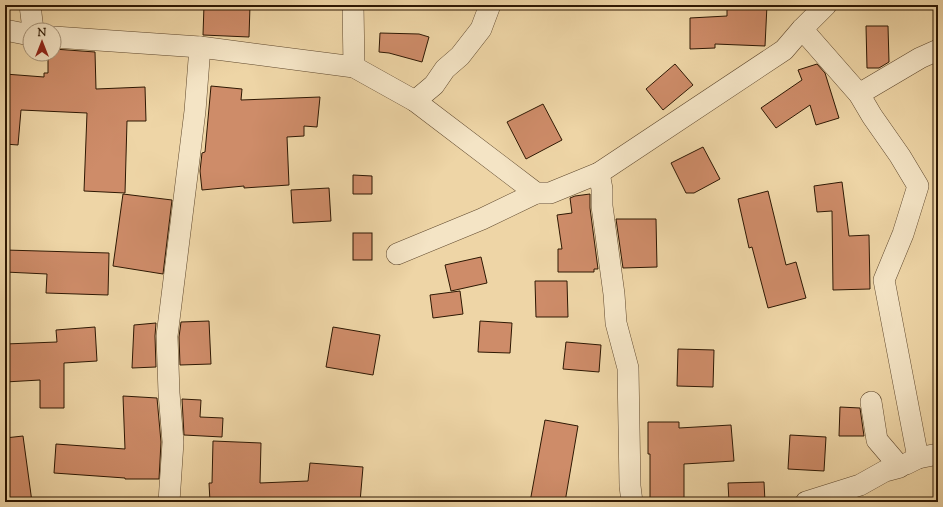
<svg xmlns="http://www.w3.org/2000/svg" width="943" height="507" font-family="'Sorts Mill Goudy',serif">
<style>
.building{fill:#ce8c69;stroke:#2e1803}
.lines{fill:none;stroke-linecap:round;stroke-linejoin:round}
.street-casing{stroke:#5e472c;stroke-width:22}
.street{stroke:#f4e4c5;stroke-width:21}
</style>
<rect width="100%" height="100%" fill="#eed5a6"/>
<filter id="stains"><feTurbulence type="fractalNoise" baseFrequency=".005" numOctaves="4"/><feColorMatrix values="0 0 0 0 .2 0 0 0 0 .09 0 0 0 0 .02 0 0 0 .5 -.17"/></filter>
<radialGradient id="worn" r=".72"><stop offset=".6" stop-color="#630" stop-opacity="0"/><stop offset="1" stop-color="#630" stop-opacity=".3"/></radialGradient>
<!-- building -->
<g class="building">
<path d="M 204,5 L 250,5 L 249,37 L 203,35 Z"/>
<path d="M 727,5 L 767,5 L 765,46 L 715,44 L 715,48 L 690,49 L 690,18 L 727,16 Z"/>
<path d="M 866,26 L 888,26 L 889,62 L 879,68 L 867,68 Z"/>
<path d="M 380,33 L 419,34 L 429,37 L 422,62 L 389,53 L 379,52 Z"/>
<path d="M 54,49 L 95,52 L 96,89 L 145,87 L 146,121 L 127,121 L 125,193 L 84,191 L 87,113 L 21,110 L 18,145 L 5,144 L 5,74 L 44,77 L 44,73 L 48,73 L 48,54 L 54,54 Z"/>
<path d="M 675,64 L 693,85 L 663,110 L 646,89 Z"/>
<path d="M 817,64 L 825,73 L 839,118 L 816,125 L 810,105 L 776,128 L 761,108 L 802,80 L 798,70 Z"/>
<path d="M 211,86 L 242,89 L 241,100 L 320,97 L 317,127 L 304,126 L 304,136 L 287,137 L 289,185 L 244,188 L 244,186 L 202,190 L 200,171 L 202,153 L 205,152 Z"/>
<path d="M 543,104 L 562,140 L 526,159 L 507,122 Z"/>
<path d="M 703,147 L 720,179 L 694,193 L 686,193 L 671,163 Z"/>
<path d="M 353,175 L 372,176 L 372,194 L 353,194 Z"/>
<path d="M 842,182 L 849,236 L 869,235 L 870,289 L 833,290 L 832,211 L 817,212 L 814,186 Z"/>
<path d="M 329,188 L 331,221 L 293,223 L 291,190 Z"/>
<path d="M 768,191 L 786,265 L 796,262 L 806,298 L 768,308 L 752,247 L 749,248 L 738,199 Z"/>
<path d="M 123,194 L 172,200 L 163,274 L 113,266 Z"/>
<path d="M 590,194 L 590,208 L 598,269 L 594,269 L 594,272 L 558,272 L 558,249 L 562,249 L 557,215 L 572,213 L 570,198 L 575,196 Z"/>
<path d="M 616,219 L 656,219 L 657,267 L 623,268 Z"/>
<rect x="353" y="233" width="19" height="27"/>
<path d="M 5,250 L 109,253 L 108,295 L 46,293 L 47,274 L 5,272 Z"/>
<path d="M 481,257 L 487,283 L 451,291 L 445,265 Z"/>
<path d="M 535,281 L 567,281 L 568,317 L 536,317 Z"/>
<path d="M 460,291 L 463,314 L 433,318 L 430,295 Z"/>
<path d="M 209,321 L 211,364 L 180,365 L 179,337 L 181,322 Z"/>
<path d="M 480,321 L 512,323 L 510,353 L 478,352 Z"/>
<path d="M 156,323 L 155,336 L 156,367 L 132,368 L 134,325 Z"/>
<path d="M 95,327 L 97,361 L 64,363 L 64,408 L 40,408 L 40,380 L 5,382 L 5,344 L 57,342 L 56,330 Z"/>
<path d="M 333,327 L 380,335 L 373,375 L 326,367 Z"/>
<path d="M 566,342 L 601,345 L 599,372 L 563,369 Z"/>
<path d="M 678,349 L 714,350 L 713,387 L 677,386 Z"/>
<path d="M 123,396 L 157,398 L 161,442 L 159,479 L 125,479 L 125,478 L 54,473 L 56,444 L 125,449 Z"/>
<path d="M 182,399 L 201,400 L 200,417 L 223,418 L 222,437 L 184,435 Z"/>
<path d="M 840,407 L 860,408 L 864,436 L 839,436 Z"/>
<path d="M 545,420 L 578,426 L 565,502 L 530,502 Z"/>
<path d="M 648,422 L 679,422 L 679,428 L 731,425 L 734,461 L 684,464 L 684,502 L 650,502 L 650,454 L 648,454 Z"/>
<path d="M 790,435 L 826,437 L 824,471 L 788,469 Z"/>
<path d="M 23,436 L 32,502 L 5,502 L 5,438 Z"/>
<path d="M 213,441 L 261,443 L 260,483 L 308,481 L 310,463 L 363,467 L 360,502 L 210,502 L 209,483 L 212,483 Z"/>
<path d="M 764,482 L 765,502 L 729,502 L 728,483 Z"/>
</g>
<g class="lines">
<!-- street casing -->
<g class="street-casing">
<g id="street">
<path d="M 30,5 L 33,30"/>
<path d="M 353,5 L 354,67"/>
<path d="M 802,29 L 859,94 L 872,116 L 900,156 L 918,186 L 903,234 L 884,280 L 918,458"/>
<path d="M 5,30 L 30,35"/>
<path d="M 54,37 L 200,47 L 354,67 L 415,101 L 536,193 L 550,193 L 599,173 L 784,50 L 802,29 L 826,5"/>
<path d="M 859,94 L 920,58 L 938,50"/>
<path d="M 415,101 L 434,85 L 445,69 L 460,56 L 481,29 L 490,5"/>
<path d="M 599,173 L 602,189 L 602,206 L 614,294 L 616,323 L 628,368 L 630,486 L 632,502"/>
<path d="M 397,254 L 482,219 L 536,193"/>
<path d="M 906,464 L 918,458 L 938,454"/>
<path d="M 169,502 L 173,442 L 169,393 L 167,336 L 195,111 L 200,47"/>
<path d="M 806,502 L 860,485 L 885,471 L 900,467 L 877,440 L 871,402"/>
</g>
</g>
<!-- street -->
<use href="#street" class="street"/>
</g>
<!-- margin -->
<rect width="943" height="507" fill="none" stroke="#eed5a6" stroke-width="20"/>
<rect x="6" y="6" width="931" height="495" fill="none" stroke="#2e1803" stroke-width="2"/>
<rect x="10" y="10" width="923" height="487" fill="none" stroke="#2e1803"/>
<!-- north arrow -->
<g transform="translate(42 42)"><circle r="19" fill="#f4e4c5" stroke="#a59277"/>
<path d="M0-3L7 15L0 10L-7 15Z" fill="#8f2418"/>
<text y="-6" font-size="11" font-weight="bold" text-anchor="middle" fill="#2e1803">N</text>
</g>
<rect width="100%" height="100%" filter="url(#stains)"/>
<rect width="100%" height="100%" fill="url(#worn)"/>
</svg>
